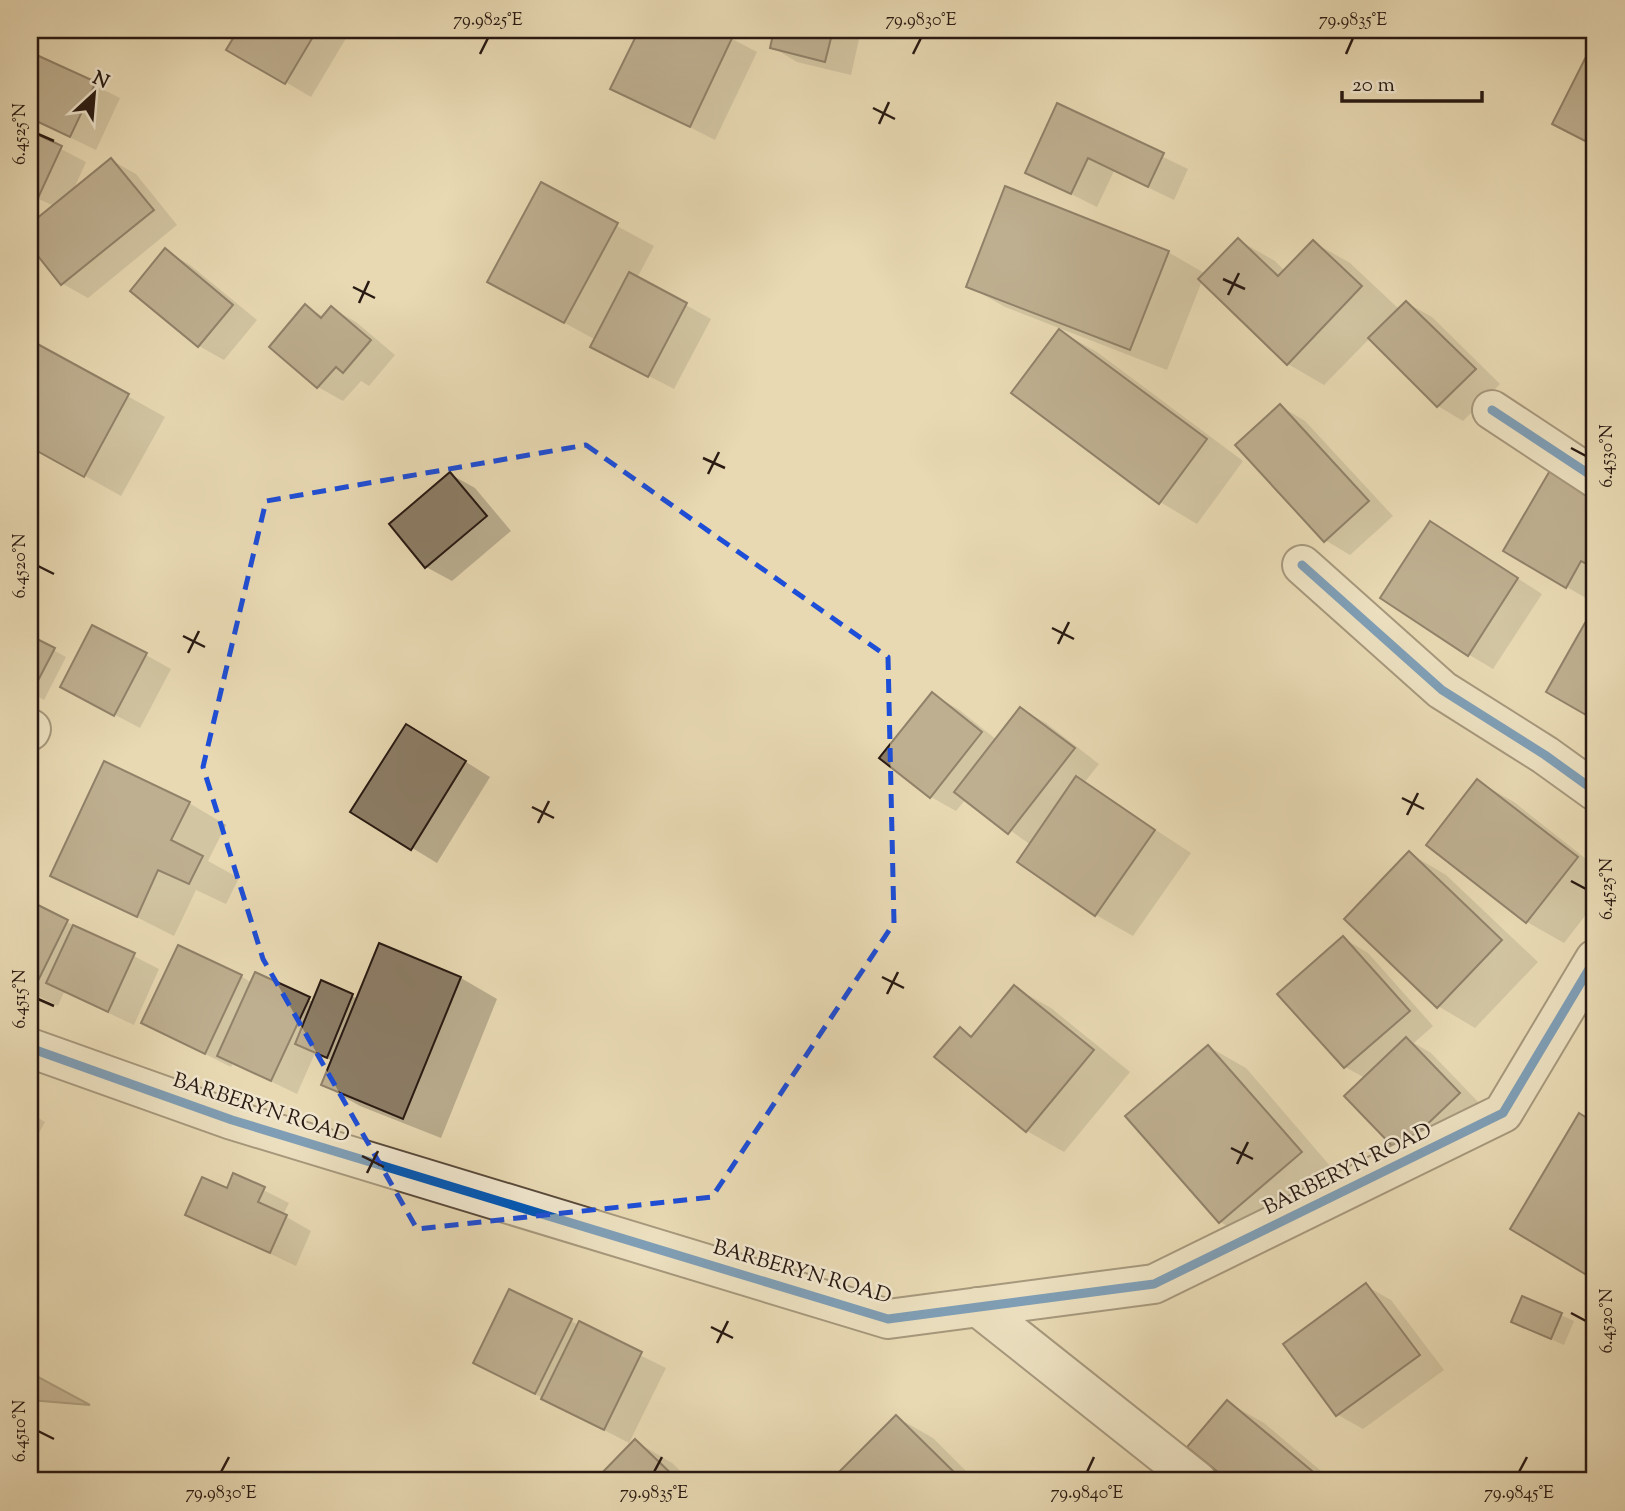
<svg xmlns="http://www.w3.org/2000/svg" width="1625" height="1511" font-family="'Sorts Mill Goudy',serif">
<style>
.water{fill:#a7987c;stroke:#746552;stroke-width:2}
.shadow{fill:#0003}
.building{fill:#8c7d66;stroke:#281912;stroke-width:2}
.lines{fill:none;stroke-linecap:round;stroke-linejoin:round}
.minor-casing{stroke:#58493a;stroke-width:42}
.minor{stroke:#f0e6ce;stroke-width:38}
.cycleway-casing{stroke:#f0e6ce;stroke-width:13}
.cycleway{stroke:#0057b8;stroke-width:9}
.marked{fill:none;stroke:#1d4ed8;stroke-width:5;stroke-dasharray:14 9;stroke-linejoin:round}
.ticks{fill:none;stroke:#281912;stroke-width:2.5}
.labels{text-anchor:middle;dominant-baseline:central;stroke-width:5;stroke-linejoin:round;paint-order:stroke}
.street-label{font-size:21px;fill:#281912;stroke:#f0e6ce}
.neatline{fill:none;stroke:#281912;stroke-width:2.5}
.ticks-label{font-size:18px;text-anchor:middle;fill:#281912}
</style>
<rect width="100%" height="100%" fill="#e8d9b3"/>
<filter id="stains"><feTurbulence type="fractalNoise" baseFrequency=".00286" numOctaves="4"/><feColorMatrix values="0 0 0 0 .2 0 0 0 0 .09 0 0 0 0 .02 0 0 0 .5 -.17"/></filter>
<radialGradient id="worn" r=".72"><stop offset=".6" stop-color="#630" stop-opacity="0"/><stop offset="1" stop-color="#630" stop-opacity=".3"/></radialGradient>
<!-- water -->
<path class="water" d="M 30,1367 L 38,1377 L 90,1405 L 30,1400 Z"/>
<!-- shadow -->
<g class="shadow">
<path d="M 240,30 L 351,30 L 311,97 L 229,49 Z"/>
<path d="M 641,30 L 715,30 L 757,52 L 715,140 L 613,88 Z"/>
<path d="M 776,30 L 861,30 L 851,75 L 797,62 L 772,47 Z"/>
<path d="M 1595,42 L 1595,147 L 1554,124 Z"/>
<path d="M 31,54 L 120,98 L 96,150 L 30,118 Z"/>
<path d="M 1058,106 L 1188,169 L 1174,200 L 1114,171 L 1097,207 L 1027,172 Z"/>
<path d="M 30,133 L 86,162 L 73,191 L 111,160 L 136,174 L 177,225 L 88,298 L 63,284 L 30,244 L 30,226 L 54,206 L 30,195 Z"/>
<path d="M 541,185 L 654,246 L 637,278 L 711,319 L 674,389 L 618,360 L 596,340 L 489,282 Z"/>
<path d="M 1006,189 L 1168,252 L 1206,274 L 1238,240 L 1275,261 L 1285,271 L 1313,242 L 1350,263 L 1400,310 L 1407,303 L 1432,317 L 1500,384 L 1463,421 L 1438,406 L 1370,338 L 1324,385 L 1288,364 L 1202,281 L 1167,370 L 1005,307 L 968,286 Z"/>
<path d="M 165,250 L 190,265 L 257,320 L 224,360 L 199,346 L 132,290 Z"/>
<path d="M 305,306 L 324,317 L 331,308 L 356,322 L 395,355 L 369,386 L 361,381 L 343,401 L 318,387 L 271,347 Z"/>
<path d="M 1060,331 L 1097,352 L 1243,461 L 1197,524 L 1160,502 Z"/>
<path d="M 32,343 L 165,417 L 121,496 L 30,445 L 30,348 Z"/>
<path d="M 1280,406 L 1305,421 L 1393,516 L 1350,555 L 1325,540 Z"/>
<path d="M 450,474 L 475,488 L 511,531 L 452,581 L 426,567 Z"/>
<path d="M 1595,494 L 1595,594 L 1591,601 L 1505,551 Z"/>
<path d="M 1431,523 L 1542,594 L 1493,669 L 1468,654 Z"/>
<path d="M 31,638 L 66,657 L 44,700 L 30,692 Z"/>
<path d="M 146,655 L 171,669 L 140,728 L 87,700 Z"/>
<path d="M 933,695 L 958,709 L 997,740 L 1021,709 L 1046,723 L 1099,764 L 1084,783 L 1191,853 L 1133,936 L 1096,915 L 1031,845 L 966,799 L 956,811 L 931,797 L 882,758 Z"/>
<path d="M 431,740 L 490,777 L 437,863 L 353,812 Z"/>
<path d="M 1477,781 L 1514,802 L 1595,866 L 1595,903 L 1564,943 L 1527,922 Z"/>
<path d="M 189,803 L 226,825 L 208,861 L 239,878 L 226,904 L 196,890 L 174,936 L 53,875 Z"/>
<path d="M 1409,853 L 1446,875 L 1538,962 L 1475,1028 L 1438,1006 Z"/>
<path d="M 30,903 L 159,969 L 134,1025 L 64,992 L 58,1006 L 30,992 Z"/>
<path d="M 1343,938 L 1368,953 L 1433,1026 L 1414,1043 L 1431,1053 L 1484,1108 L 1425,1165 L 1365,1078 L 1345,1067 Z"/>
<path d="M 380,946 L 461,978 L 497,999 L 441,1138 L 360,1106 L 323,1085 L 333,1061 L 315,1053 L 297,1094 L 233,1063 L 231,1067 L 143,1023 L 241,976 L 252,983 L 314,1002 L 322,982 L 358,999 Z"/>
<path d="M 1014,987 L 1051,1008 L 1130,1072 L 1064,1152 L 1027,1131 L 960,1029 L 973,1037 Z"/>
<path d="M 1209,1047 L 1246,1068 L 1337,1174 L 1257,1243 L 1220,1222 Z"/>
<path d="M 30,1113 L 45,1122 L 30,1149 Z"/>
<path d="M 1580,1116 L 1595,1125 L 1595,1278 L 1513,1228 Z"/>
<path d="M 234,1175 L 289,1203 L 283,1215 L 311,1231 L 296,1266 L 187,1214 L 228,1190 Z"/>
<path d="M 1366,1286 L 1391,1300 L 1444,1370 L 1363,1429 L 1338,1415 L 1286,1345 Z"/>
<path d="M 510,1291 L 666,1368 L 629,1443 L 475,1363 Z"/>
<path d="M 1523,1298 L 1574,1321 L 1564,1345 L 1513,1322 Z"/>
<path d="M 1227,1402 L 1264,1423 L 1333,1481 L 1231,1481 L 1190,1446 Z"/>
<path d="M 896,1417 L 933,1438 L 976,1481 L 832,1481 Z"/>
<path d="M 635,1441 L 672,1463 L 691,1481 L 596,1481 Z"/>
</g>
<!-- building -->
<g class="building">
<path d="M 238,30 L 317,30 L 285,84 L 226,50 Z"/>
<path d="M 639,30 L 719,30 L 733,36 L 690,127 L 610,89 Z"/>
<path d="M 774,30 L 833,30 L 825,62 L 770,48 Z"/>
<path d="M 1595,39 L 1595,146 L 1552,124 Z"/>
<path d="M 30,52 L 96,82 L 70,137 L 30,118 Z"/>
<path d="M 1057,103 L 1164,153 L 1148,187 L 1088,158 L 1071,194 L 1025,173 Z"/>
<path d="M 30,131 L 62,146 L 38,198 L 30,194 Z"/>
<path d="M 111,158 L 154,210 L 61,285 L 30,246 L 30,224 Z"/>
<path d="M 541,182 L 618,223 L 564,323 L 487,282 Z"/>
<path d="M 1005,186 L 1169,251 L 1130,350 L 966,287 Z"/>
<path d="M 1238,238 L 1278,276 L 1313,240 L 1362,286 L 1287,365 L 1198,279 Z"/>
<path d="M 165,248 L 233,305 L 198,347 L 130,291 Z"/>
<path d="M 629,272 L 687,303 L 648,377 L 590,347 Z"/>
<path d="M 1406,301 L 1476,369 L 1437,407 L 1368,338 Z"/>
<path d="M 305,304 L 321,318 L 331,306 L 371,340 L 343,373 L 336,367 L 317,388 L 269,347 Z"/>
<path d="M 1059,329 L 1207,439 L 1159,504 L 1011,393 Z"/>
<path d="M 32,341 L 129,394 L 84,477 L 30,447 Z"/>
<path d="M 1280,404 L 1369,501 L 1324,542 L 1235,445 Z"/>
<path d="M 1552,467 L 1595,492 L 1595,568 L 1581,561 L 1566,588 L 1503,551 Z"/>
<path d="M 450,472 L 487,516 L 425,568 L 389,524 Z"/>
<path d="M 1430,521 L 1518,578 L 1468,656 L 1380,598 Z"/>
<path d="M 1585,623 L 1595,629 L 1595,720 L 1546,692 Z"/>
<path d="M 92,625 L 147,653 L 114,716 L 60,687 Z"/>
<path d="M 31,636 L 55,648 L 31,694 L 30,693 Z"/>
<path d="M 932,692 L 982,732 L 930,798 L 879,758 Z"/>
<path d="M 1020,707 L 1075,748 L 1008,834 L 954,792 Z"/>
<path d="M 406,724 L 466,761 L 411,850 L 350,812 Z"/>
<path d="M 104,761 L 190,802 L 171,840 L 203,856 L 189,884 L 158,870 L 137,917 L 50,876 Z"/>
<path d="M 1076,776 L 1155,830 L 1095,916 L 1017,862 Z"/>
<path d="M 1477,779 L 1578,857 L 1526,923 L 1426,845 Z"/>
<path d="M 1409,851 L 1502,940 L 1437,1008 L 1344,919 Z"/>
<path d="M 30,901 L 68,920 L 32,993 L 30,992 Z"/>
<path d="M 73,925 L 135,953 L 108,1012 L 46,983 Z"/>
<path d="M 1343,936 L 1410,1011 L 1344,1068 L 1277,994 Z"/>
<path d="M 379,943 L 461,977 L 403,1119 L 321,1085 Z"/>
<path d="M 178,945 L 242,975 L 205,1054 L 141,1023 Z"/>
<path d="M 255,972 L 310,997 L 271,1081 L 217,1056 Z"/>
<path d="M 321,980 L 353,994 L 327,1058 L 295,1044 Z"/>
<path d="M 1014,985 L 1094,1050 L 1026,1132 L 934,1057 L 960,1027 L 971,1037 Z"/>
<path d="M 1406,1037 L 1460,1093 L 1398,1152 L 1344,1096 Z"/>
<path d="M 1208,1045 L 1302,1152 L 1219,1223 L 1125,1116 Z"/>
<path d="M 1579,1113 L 1595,1123 L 1595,1280 L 1510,1229 Z"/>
<path d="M 233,1173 L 265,1187 L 258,1202 L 287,1215 L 270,1253 L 185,1215 L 202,1177 L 227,1188 Z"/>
<path d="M 1366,1283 L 1420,1355 L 1336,1416 L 1283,1344 Z"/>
<path d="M 509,1289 L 572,1319 L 535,1394 L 473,1363 Z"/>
<path d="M 1522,1296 L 1562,1313 L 1551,1339 L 1511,1322 Z"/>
<path d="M 579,1321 L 642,1352 L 604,1430 L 541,1399 Z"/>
<path d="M 1227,1400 L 1324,1481 L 1229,1481 L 1187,1447 Z"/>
<path d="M 896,1415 L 962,1480 L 962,1481 L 830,1481 Z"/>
<path d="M 635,1439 L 679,1481 L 594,1481 Z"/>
</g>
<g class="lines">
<!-- minor casing -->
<g class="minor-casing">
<g id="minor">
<path d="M 1492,410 L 1595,478"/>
<path d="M 1302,565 L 1442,690 L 1545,755 L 1595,791"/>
<path d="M 30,731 L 31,729"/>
<path d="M 30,1048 L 232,1120 L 888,1319 L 1154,1284 L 1503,1113 L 1595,959"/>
<path d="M 978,1307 L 1197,1481"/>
</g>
</g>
<!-- minor -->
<use href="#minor" class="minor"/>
<!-- cycleway casing -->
<g class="cycleway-casing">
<g id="cycleway">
<path d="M 1492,410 L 1595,478"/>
<path d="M 1302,565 L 1442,690 L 1545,755 L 1595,791"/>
<path d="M 30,1048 L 232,1120 L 888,1319 L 1154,1284 L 1503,1113 L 1595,959"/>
</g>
</g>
<!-- cycleway -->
<use href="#cycleway" class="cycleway"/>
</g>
<!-- marked area -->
<path d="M0 0H1625V1511H0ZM 586,445 L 888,657 L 894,923 L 712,1197 L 417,1229 L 263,959 L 203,767 L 266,501 Z" fill="#e8d9b3" fill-opacity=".55" fill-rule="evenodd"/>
<path class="marked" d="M 586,445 L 888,657 L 894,923 L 712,1197 L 417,1229 L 263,959 L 203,767 L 266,501 Z"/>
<!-- ticks -->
<path class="ticks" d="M 480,54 L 488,38M 913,54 L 921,38M 1346,54 L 1353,38M 873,108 L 895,119M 879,124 L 889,102M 38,134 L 54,141M 1223,279 L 1245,289M 353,287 L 375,298M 1228,295 L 1239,273M 359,303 L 369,281M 1571,448 L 1586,456M 703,458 L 725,468M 708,474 L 719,452M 38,566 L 54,574M 1052,628 L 1074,639M 183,636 L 205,647M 1058,644 L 1069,622M 188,653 L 199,631M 1402,798 L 1424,809M 532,807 L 554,818M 1407,815 L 1418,793M 538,823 L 549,801M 1571,881 L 1586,889M 882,977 L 904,988M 887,994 L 898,972M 38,999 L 54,1006M 1231,1148 L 1253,1159M 362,1156 L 384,1167M 1237,1164 L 1248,1142M 367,1173 L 378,1151M 1571,1313 L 1586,1321M 711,1327 L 733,1338M 717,1343 L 728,1321M 38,1431 L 54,1439M 221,1472 L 229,1457M 654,1472 L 662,1457M 1087,1472 L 1094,1457M 1519,1472 L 1527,1457"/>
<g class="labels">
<!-- street labels -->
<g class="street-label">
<text transform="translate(261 1109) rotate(18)">BARBERYN ROAD</text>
<text transform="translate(1348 1170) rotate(-26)">BARBERYN ROAD</text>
<text transform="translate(802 1273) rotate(16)">BARBERYN ROAD</text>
</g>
</g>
<!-- margin -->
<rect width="1625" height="1511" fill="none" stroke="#e8d9b3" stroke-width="77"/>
<!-- north arrow -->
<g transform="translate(94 94) rotate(26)" stroke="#f0e6ce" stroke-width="5" paint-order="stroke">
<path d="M0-5L12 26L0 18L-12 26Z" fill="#281912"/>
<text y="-10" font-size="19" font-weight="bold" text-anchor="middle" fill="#281912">N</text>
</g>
<!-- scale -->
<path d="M1342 91v10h140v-10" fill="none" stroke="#281912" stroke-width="3.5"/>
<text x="1352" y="91" font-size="21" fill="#281912" stroke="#f0e6ce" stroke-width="5" paint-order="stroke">20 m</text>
<rect x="38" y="38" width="1548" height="1434" class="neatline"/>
<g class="ticks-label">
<text x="488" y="25">79.9825°E</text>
<text x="921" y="25">79.9830°E</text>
<text x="1353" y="25">79.9835°E</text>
<text transform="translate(19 134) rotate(-90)" y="6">6.4525°N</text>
<text transform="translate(1606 456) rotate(-90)" y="6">6.4530°N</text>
<text transform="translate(19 566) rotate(-90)" y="6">6.4520°N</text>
<text transform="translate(1606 889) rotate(-90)" y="6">6.4525°N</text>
<text transform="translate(19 999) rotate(-90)" y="6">6.4515°N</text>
<text transform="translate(1606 1321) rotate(-90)" y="6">6.4520°N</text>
<text transform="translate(19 1431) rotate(-90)" y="6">6.4510°N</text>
<text x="221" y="1498">79.9830°E</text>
<text x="654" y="1498">79.9835°E</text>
<text x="1087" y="1498">79.9840°E</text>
<text x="1519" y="1498">79.9845°E</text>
</g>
<rect width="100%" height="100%" filter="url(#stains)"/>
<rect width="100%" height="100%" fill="url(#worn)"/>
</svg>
